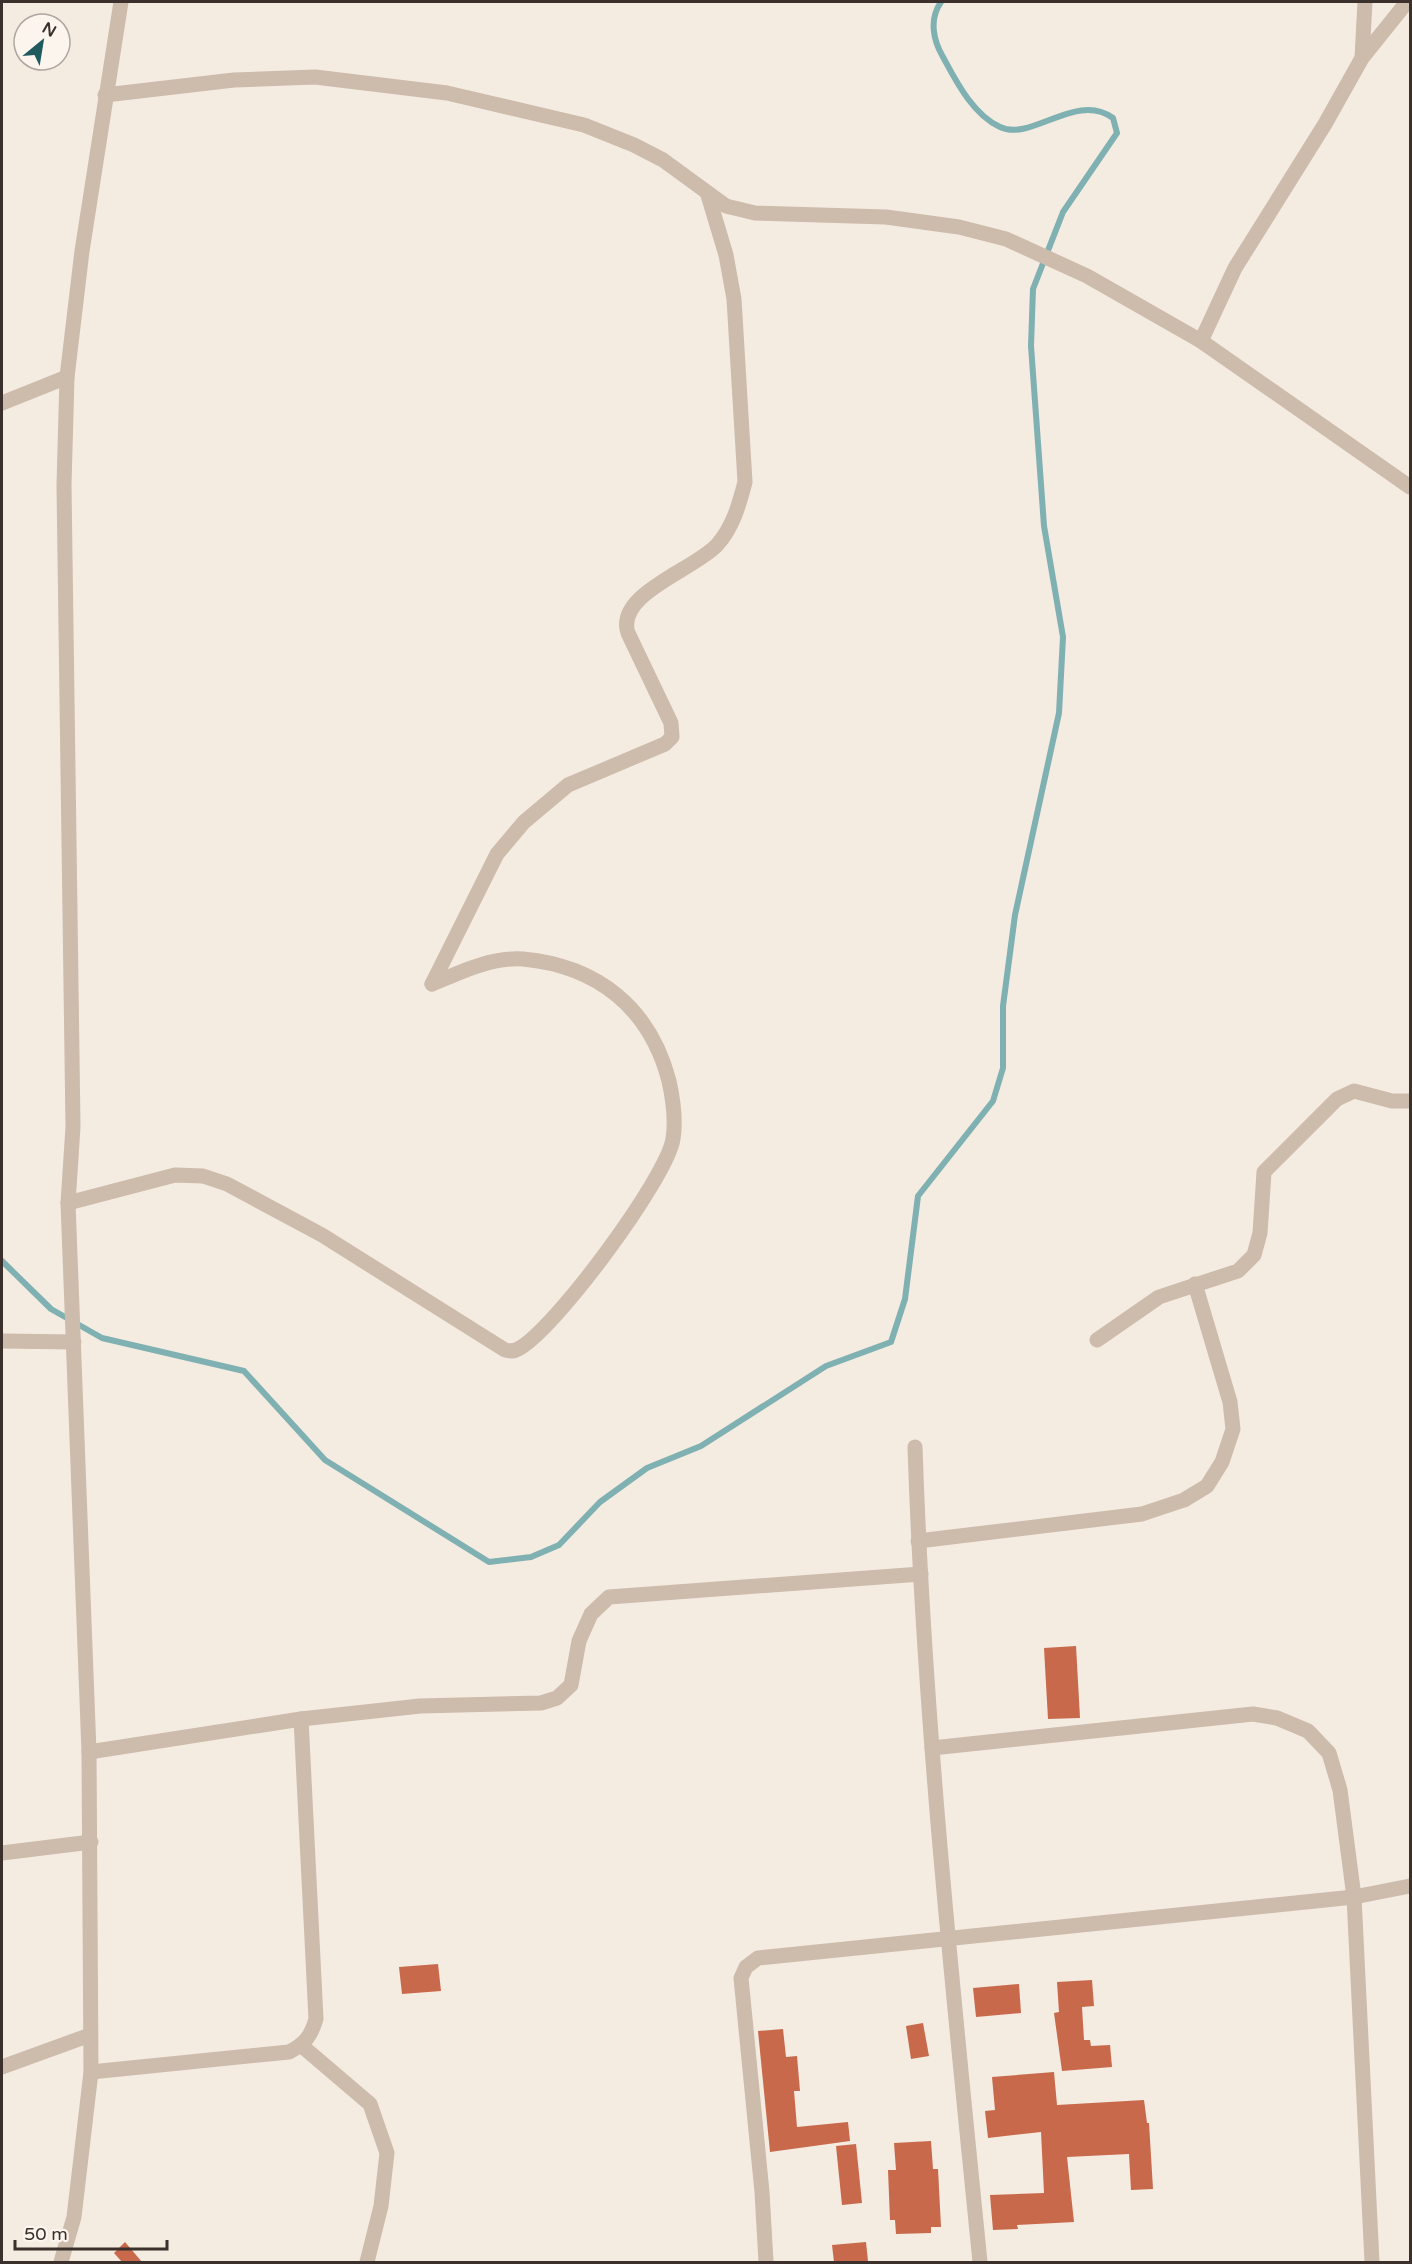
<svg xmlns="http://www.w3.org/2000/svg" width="1412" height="2264" font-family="'Varela Round',sans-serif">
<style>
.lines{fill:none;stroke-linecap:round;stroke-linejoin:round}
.stream{stroke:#7fb0b2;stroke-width:6}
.building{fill:#c8694b}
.minor{stroke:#cdbbac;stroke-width:15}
</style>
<rect width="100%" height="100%" fill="#f4ebe1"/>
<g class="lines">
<!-- stream -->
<path class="stream" d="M 2,1261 L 51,1309 L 102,1338 L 244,1371 L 325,1460 L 489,1562 L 531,1557 L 559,1545 L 600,1502 L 647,1468 L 701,1446 L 826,1366 L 891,1342 L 905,1299 L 918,1196 L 993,1101 L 1003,1068 L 1003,1006 L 1015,915 L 1059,713 L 1063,637 L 1044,526 L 1031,346 L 1033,289 L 1063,212 L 1117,133 L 1113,118 C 1076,91 1032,142 1000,127 C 973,115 956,81 943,57 C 933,40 929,19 941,2"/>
</g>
<!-- building -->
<g class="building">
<path d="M 1076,1646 L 1080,1718 L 1048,1719 L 1044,1648 Z"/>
<path d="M 438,1964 L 441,1991 L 402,1994 L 399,1967 Z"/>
<path d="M 1092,1980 L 1094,2006 L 1082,2007 L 1084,2040 L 1090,2040 L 1091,2046 L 1110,2045 L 1112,2067 L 1062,2071 L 1054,2013 L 1059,2012 L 1057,1982 Z"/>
<path d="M 1019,1984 L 1021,2013 L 976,2017 L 973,1988 Z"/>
<path d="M 923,2023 L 929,2056 L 911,2059 L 906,2026 Z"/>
<path d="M 783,2029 L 786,2057 L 797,2056 L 800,2091 L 794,2091 L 797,2127 L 848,2122 L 850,2141 L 770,2152 L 758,2031 Z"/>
<path d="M 1054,2072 L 1057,2105 L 1144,2100 L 1147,2123 L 1149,2123 L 1153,2189 L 1131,2190 L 1129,2154 L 1067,2157 L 1074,2222 L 1017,2225 L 1018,2229 L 993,2230 L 990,2195 L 1044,2193 L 1041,2132 L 988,2138 L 985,2111 L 995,2110 L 992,2077 Z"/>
<path d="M 931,2141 L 933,2169 L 938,2169 L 941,2227 L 931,2227 L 931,2233 L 896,2234 L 895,2220 L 890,2220 L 888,2170 L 896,2170 L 894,2143 Z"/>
<path d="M 856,2144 L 862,2203 L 842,2205 L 836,2146 Z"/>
<path d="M 125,2242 L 142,2262 L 122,2262 L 114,2253 Z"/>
<path d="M 866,2242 L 868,2261 L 834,2262 L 832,2245 Z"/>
</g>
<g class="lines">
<!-- minor -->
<g class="minor">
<path d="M 1362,58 L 1365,2"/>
<path d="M 105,95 L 234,80 L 315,77 L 447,93 L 584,125 L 634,145 L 663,160 L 726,206 L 755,213 L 886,217 L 959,227 L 1006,239 L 1087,276 L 1201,341 L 1410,487"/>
<path d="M 1201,341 L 1235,268 L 1325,124 L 1362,58 L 1407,2"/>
<path d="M 2,403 L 67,377"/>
<path d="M 432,984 L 497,854 L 524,822 L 568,785 L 665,744 L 672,737 L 671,723 L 628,633 C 615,594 694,570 717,545 C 733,527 739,505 745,482 L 734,299 L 726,255 L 708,195"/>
<path d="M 68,1203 L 175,1175 L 203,1176 L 227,1184 L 322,1235 L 505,1350 C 510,1351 513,1352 518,1349 C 553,1332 667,1178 673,1139 C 676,1120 673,1099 669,1081 C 650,1008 598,966 523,959 C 491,957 461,972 432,984"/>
<path d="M 1097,1340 L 1159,1297 L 1238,1271 L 1254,1255 L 1260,1233 L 1264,1172 L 1337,1099 L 1354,1091 L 1392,1101 L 1410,1101"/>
<path d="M 2,1341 L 74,1342"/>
<path d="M 915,1447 C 924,1720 953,1991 980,2262"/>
<path d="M 918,1541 L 1142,1514 L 1184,1500 L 1207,1486 L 1222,1462 L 1233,1429 L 1230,1402 L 1195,1284"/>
<path d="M 932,1748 L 1253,1714 L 1277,1718 L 1308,1731 L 1329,1753 L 1340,1790 L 1354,1897 L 1372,2262"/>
<path d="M 89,1752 L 301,1719 L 420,1706 L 541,1703 L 557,1698 L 571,1685 L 579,1641 L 591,1614 L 609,1597 L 921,1574"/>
<path d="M 2,1853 L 91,1842"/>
<path d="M 302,2046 L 370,2104 L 387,2153 L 381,2206 L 367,2262"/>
<path d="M 2,2067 L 90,2035"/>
<path d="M 91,2072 L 289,2052 C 305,2044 311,2036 316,2019 L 301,1719"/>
<path d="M 61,2262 L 74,2217 L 91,2072 L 89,1752 L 68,1203 L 73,1127 L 64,485 L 67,377 L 82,251 L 121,2"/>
<path d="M 766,2262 L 762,2192 L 741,1978 L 746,1967 L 758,1958 L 1354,1897 L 1410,1886"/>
</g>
</g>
<!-- border -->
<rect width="1412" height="2264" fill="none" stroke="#3b302b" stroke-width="6"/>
<!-- north arrow -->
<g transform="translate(42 42) rotate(30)"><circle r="28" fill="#fbf5ee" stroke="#aea6a0" stroke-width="1.5"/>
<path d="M0-4.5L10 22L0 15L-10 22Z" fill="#1f5a5e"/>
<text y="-9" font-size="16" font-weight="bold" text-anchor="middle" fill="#3b302b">N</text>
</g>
<!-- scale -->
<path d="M15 2240v9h152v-9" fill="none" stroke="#3b302b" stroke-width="3"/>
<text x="24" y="2240" font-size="18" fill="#3b302b" stroke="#fbf5ee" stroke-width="4.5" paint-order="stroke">50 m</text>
</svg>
